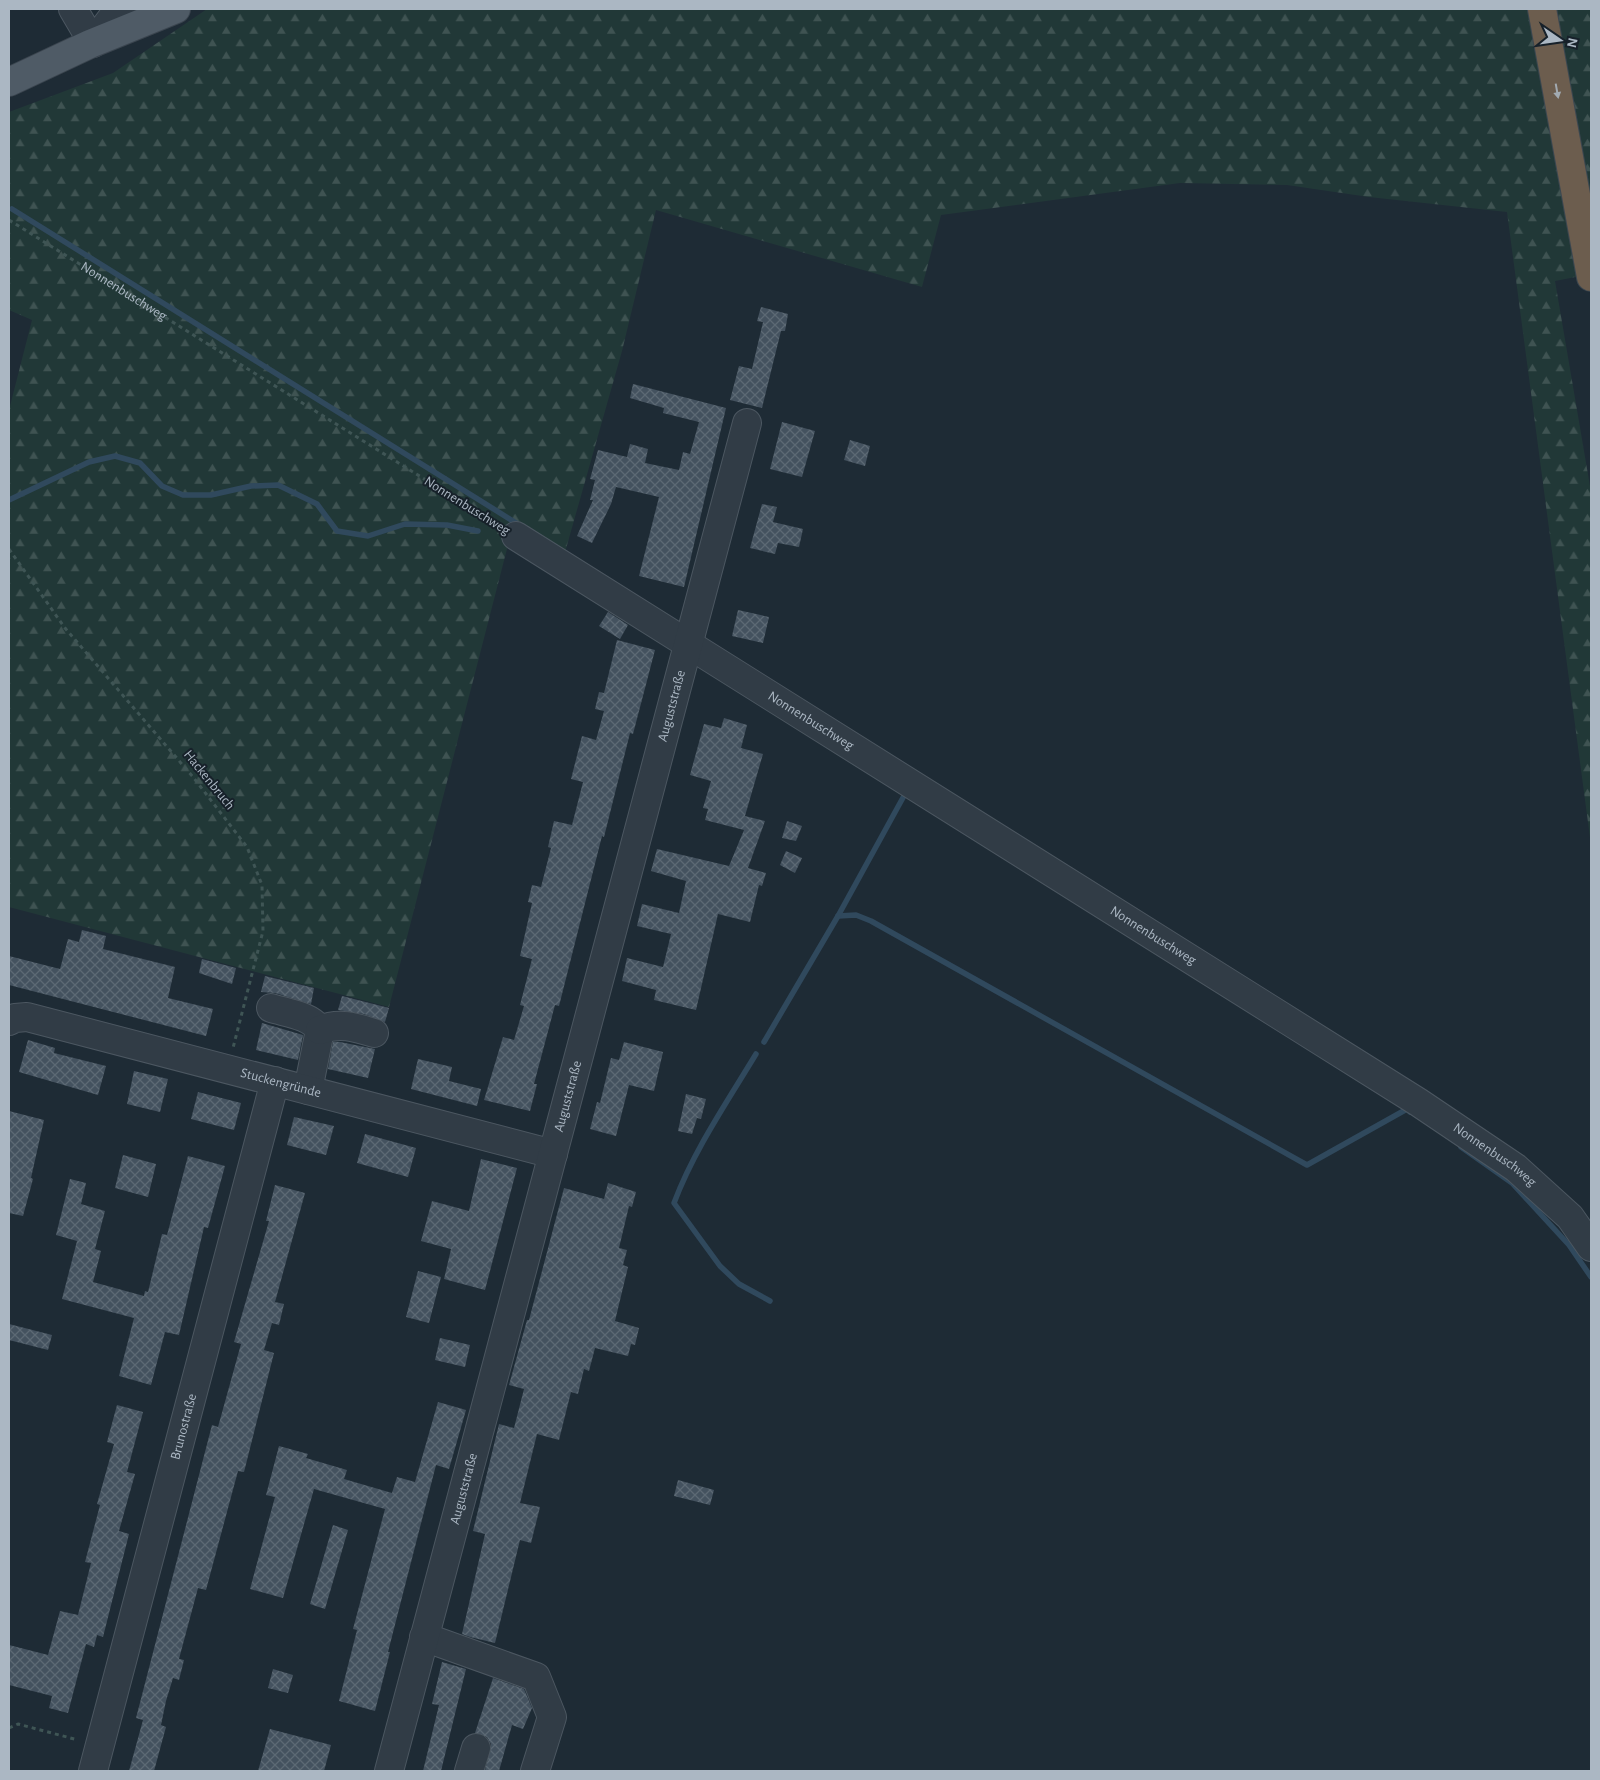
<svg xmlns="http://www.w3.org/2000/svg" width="1600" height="1780" font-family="'Alegreya Sans',sans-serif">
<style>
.forest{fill:url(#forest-firs)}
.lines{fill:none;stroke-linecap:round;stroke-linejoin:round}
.stream{stroke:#30495d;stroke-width:5.5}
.building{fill:url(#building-cross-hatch)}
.minor-casing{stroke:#4c5761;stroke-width:30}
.major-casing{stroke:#3b454f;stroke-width:30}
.highway-casing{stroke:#3c4750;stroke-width:30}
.path{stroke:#3f5555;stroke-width:3;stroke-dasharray:4 4;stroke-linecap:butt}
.minor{stroke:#313c46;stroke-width:28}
.major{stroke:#4f5b66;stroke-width:28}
.highway{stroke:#6c5d4e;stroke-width:28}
.oneway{fill:#a2aab1}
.labels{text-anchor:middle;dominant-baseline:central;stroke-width:4;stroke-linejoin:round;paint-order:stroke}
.street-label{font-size:14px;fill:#abb7c3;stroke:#17212a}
</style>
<defs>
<pattern id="forest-firs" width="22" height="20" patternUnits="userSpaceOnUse" patternTransform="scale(1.25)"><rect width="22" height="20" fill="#213837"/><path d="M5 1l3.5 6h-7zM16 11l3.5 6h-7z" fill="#3f5352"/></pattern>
<pattern id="building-cross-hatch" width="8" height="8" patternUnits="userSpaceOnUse" patternTransform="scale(1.25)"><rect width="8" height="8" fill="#44525f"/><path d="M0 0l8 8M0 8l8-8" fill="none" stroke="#5c6974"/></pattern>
</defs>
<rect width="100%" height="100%" fill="#1e2b35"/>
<!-- forest -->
<path class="forest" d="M 207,9 L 1591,9 L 1591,274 L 1555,281 L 1591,492 L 1591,845 L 1507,212 L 1369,197 L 1287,185 L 1180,183 L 941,215 L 922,287 L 656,210 L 622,351 L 558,577 L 508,545 L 389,1007 L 9,907 L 9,410 L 32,320 L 9,310 L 9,112 L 113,73 Z"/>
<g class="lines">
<!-- stream -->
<g class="stream">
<path d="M 12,209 L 521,526"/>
<path d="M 9,500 L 89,462 L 115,456 L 140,463 L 162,486 L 183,495 L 211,495 L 251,486 L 278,485 L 317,504 L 337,531 L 368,536 L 405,524 L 447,525 L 478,531"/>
<path d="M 838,916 L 856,915 L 871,921 L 1307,1165 L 1407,1109 L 1410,1112"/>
<path d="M 764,1042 L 838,916 L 905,794 L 900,791"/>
<path d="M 756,1054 C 727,1102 694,1150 674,1203 L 720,1266 L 739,1284 L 770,1301"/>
<path d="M 1461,1147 L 1512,1183 L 1569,1245 L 1591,1277"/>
</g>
</g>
<!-- building -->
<g class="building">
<path d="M 761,307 L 788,314 L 785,331 L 781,331 L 762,408 L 730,400 L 739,366 L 752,369 L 763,322 L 757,321 Z"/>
<path d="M 633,384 L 726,408 L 684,587 L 639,576 L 659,497 L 616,487 L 611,504 L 592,543 L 577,536 L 593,500 L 590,500 L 595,480 L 590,479 L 598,450 L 627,457 L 630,444 L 648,449 L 645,463 L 679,470 L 683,452 L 690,454 L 699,422 L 663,413 L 664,408 L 630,398 Z"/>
<path d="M 782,422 L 815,431 L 802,477 L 770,469 Z"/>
<path d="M 850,440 L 870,446 L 865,466 L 844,460 Z"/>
<path d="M 762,504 L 777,507 L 773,522 L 803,529 L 799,547 L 778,543 L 775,554 L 750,548 Z"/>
<path d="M 738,610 L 769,617 L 763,643 L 732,636 Z"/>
<path d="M 608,612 L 628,625 L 620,639 L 599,626 Z"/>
<path d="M 617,640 L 655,650 L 633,734 L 630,733 L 604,837 L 602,836 L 559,1006 L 555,1005 L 534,1084 L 537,1084 L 530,1111 L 484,1100 L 503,1037 L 514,1040 L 524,1006 L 520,1005 L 532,959 L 520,956 L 532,903 L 528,902 L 532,885 L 541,887 L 551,848 L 548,847 L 554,821 L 572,825 L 583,782 L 571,779 L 582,736 L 596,740 L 604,711 L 595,709 L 599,692 L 604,693 Z"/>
<path d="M 724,718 L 747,725 L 741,748 L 763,754 L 745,816 L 765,821 L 748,868 L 766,873 L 762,886 L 759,885 L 750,922 L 718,914 L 696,1010 L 654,1000 L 656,990 L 622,981 L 627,958 L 663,967 L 671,934 L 637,926 L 642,904 L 679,913 L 686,881 L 651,871 L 657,849 L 729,866 L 744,830 L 705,820 L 708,809 L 703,808 L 711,781 L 690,775 L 704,724 L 721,728 Z"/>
<path d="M 787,821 L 802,826 L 796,841 L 782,838 Z"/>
<path d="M 786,851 L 802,858 L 795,873 L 780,865 Z"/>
<path d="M 82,930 L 106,936 L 103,949 L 175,967 L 168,998 L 213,1009 L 206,1036 L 9,985 L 9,956 L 60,969 L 68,939 L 79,942 Z"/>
<path d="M 202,959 L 236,968 L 232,984 L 199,973 Z"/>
<path d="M 265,976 L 314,988 L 311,1004 L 275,993 L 261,992 Z"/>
<path d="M 342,996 L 389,1008 L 385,1022 L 364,1014 L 338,1010 Z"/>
<path d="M 262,1023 L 303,1035 L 298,1060 L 256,1050 Z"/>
<path d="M 28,1040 L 55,1048 L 54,1053 L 106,1066 L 98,1095 L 19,1072 Z"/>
<path d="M 333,1042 L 340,1042 L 375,1049 L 368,1078 L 328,1069 Z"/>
<path d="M 624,1042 L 663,1052 L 654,1091 L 629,1085 L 616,1136 L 590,1129 L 597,1102 L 600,1103 L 611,1058 L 619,1060 Z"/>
<path d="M 418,1059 L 452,1067 L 449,1081 L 481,1089 L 477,1106 L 411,1089 Z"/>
<path d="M 134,1071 L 168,1079 L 160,1112 L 127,1104 Z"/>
<path d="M 198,1092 L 241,1103 L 234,1130 L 191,1119 Z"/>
<path d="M 686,1094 L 706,1099 L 701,1119 L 697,1118 L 692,1134 L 678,1131 Z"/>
<path d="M 9,1111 L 44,1120 L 31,1178 L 33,1179 L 23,1216 L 9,1213 Z"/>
<path d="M 294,1117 L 334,1126 L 326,1155 L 287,1145 Z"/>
<path d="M 365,1134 L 416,1148 L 408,1177 L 357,1163 Z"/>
<path d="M 123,1155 L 156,1164 L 148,1197 L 115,1188 Z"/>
<path d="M 188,1156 L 225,1166 L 208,1228 L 204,1227 L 179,1335 L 165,1332 L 151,1385 L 119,1376 L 134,1318 L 62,1299 L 77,1241 L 56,1235 L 70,1179 L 86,1183 L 81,1204 L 105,1211 L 95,1249 L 101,1251 L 93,1282 L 144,1296 L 145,1291 L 148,1292 L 162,1234 L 167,1235 Z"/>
<path d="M 481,1159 L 517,1168 L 485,1290 L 444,1279 L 451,1249 L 421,1241 L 432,1201 L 469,1211 Z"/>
<path d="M 608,1183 L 636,1192 L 632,1207 L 629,1206 L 619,1248 L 627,1250 L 623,1265 L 628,1267 L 615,1321 L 639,1328 L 635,1345 L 631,1344 L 628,1356 L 595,1348 L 589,1371 L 584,1369 L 578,1394 L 571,1392 L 559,1440 L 537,1434 L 520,1503 L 540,1507 L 531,1543 L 520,1540 L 495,1643 L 470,1637 L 462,1634 L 485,1534 L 473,1531 L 499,1424 L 514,1428 L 524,1389 L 509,1385 L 527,1320 L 529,1320 L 564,1188 L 604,1199 Z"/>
<path d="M 275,1185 L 305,1193 L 275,1302 L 284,1304 L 279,1325 L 272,1323 L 264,1350 L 274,1353 L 244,1472 L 238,1471 L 206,1590 L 198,1588 L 179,1659 L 184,1660 L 179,1680 L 173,1678 L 166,1701 L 161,1725 L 166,1727 L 154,1771 L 129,1771 L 143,1720 L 136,1718 L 212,1425 L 218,1427 L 241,1344 L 234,1342 L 269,1221 L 266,1221 Z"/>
<path d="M 418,1271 L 441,1277 L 429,1323 L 406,1317 Z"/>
<path d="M 9,1324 L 52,1335 L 48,1350 L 9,1340 Z"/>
<path d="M 440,1338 L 470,1345 L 465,1367 L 435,1360 Z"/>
<path d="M 438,1402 L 466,1410 L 449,1469 L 436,1465 L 388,1652 L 390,1652 L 375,1711 L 339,1701 L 357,1630 L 353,1629 L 385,1509 L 314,1489 L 283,1598 L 250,1589 L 275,1497 L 266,1495 L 279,1446 L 308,1454 L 306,1458 L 347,1470 L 344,1479 L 392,1493 L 397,1477 L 415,1482 Z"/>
<path d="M 117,1405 L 143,1412 L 127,1472 L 135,1474 L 119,1531 L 129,1534 L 103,1637 L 97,1635 L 94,1647 L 86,1644 L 68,1713 L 49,1708 L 52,1696 L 9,1685 L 9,1645 L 48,1655 L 60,1611 L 78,1615 L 91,1563 L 85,1562 L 100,1505 L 97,1504 L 114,1444 L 107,1442 Z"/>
<path d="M 678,1480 L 714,1490 L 710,1505 L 674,1496 Z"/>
<path d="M 333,1525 L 348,1530 L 325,1609 L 310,1604 Z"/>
<path d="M 442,1662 L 466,1669 L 441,1771 L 423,1771 L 439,1705 L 432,1704 Z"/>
<path d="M 273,1669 L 293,1675 L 288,1693 L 268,1688 Z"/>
<path d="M 493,1678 L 524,1689 L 532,1708 L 523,1729 L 512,1725 L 499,1771 L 485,1771 L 491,1744 L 487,1737 L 475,1733 Z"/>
<path d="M 270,1729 L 331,1745 L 324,1771 L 258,1771 Z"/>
</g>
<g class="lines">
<!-- minor casing -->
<g class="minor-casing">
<g id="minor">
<path d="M 73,9 L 93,43 L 115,14 L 126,9"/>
<path id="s2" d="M 516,536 L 1418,1102 L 1516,1168 L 1570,1217 L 1591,1247"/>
<path d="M 271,1008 C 287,1013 310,1015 320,1030 L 308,1090"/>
<path id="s3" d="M 9,1021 L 15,1018 L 27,1017 L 553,1154"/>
<path d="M 320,1030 C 339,1022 355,1027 374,1033"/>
<path d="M 424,1637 L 536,1677 L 552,1717 L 535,1771"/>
<path id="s4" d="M 93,1771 L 275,1081"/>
<path id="s5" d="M 389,1771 L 747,423"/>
<path d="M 469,1771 L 476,1748"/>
</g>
</g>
<!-- major casing -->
<g class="major-casing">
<path id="major" d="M 9,82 L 90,44 L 176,9"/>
</g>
<!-- highway casing -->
<g class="highway-casing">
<path id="highway" d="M 1542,9 L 1591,277"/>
</g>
<!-- path -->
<g class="path">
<path id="s1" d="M 9,220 L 498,525"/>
<path d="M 9,549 L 65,628 L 193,777 L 247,847 L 262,885 L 263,931 L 233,1048"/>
<path d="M 9,1728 L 18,1724 L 78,1740"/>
</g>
<!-- minor -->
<use href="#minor" class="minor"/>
<!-- major -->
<use href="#major" class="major"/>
<!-- highway -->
<use href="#highway" class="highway"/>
</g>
<!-- one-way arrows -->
<defs><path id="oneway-solid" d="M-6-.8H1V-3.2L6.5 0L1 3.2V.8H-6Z" transform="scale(1.25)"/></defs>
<use class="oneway" href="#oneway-solid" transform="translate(1557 91) rotate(80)"/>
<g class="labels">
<!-- street labels -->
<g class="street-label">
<text stroke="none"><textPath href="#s1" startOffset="135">Nonnenbuschweg</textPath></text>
<text transform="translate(467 506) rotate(32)">Nonnenbuschweg</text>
<text stroke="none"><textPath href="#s5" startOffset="1102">Auguststraße</textPath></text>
<text stroke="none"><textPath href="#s2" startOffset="348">Nonnenbuschweg</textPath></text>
<text transform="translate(209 780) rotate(51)">Hackenbruch</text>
<text stroke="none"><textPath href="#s2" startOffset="752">Nonnenbuschweg</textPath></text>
<text stroke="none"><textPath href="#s3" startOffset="281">Stuckengründe</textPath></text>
<text stroke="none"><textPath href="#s5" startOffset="698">Auguststraße</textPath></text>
<text stroke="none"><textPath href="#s2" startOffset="1158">Nonnenbuschweg</textPath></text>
<text stroke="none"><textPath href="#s4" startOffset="356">Brunostraße</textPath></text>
<text stroke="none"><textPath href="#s5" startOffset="292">Auguststraße</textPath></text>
</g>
</g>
<!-- border -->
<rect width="1600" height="1780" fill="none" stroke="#abb7c3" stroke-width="20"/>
<!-- north arrow -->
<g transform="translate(1560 40) rotate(103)" stroke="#17212a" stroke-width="4" paint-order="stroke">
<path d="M0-4L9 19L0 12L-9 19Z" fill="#abb7c3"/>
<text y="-8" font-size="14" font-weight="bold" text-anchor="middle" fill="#abb7c3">N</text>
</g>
</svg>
